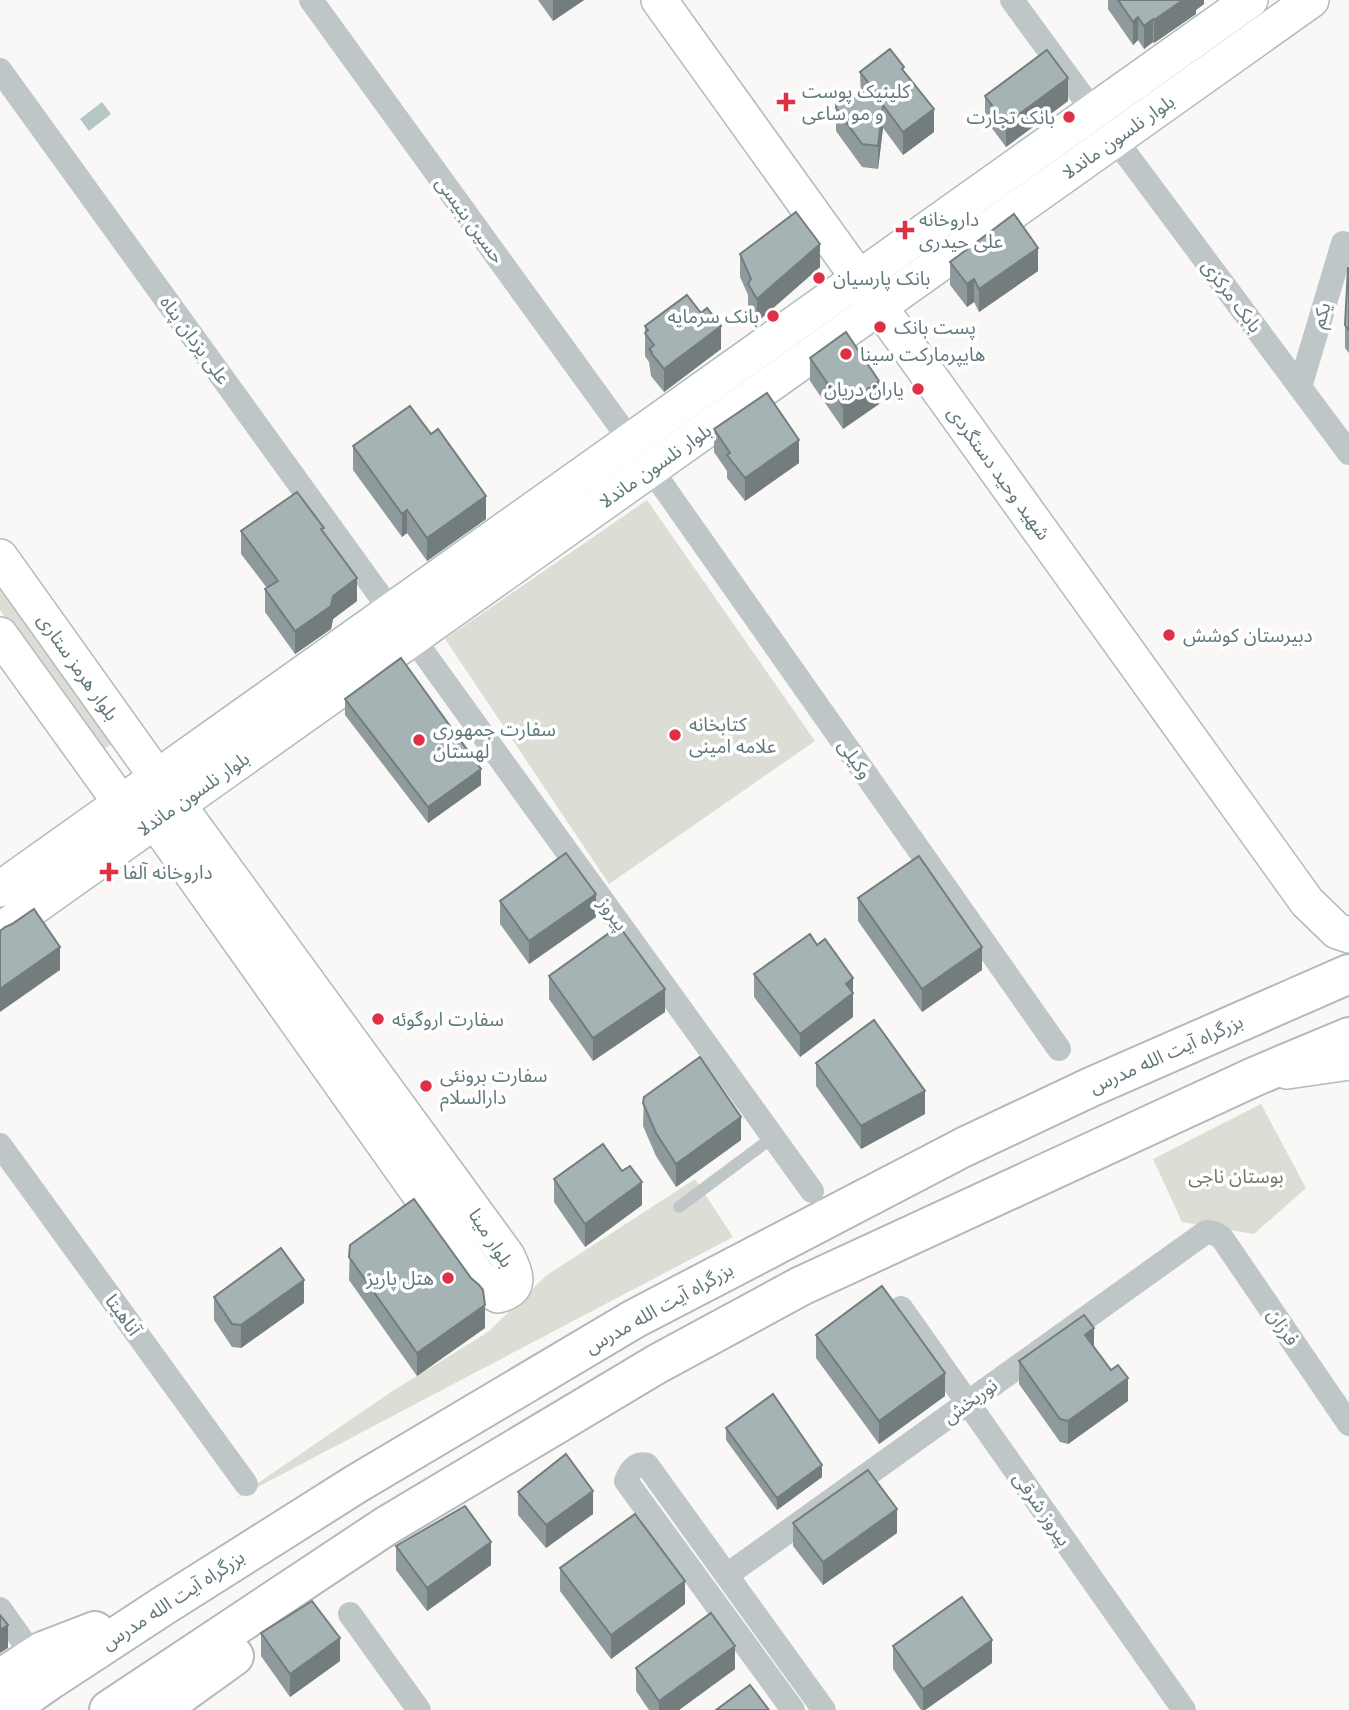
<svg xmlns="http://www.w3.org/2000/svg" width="1349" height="1710" font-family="'Fira Sans','Noto Sans Arabic',sans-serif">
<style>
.green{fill:#dcded6}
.water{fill:#b5c7c5}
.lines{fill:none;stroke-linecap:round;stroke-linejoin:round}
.secondary-casing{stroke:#b0bbbc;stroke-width:38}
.highway-casing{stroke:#b2b9ba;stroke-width:42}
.lane{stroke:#bec6c7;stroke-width:12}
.street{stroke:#bec6c7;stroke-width:24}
.secondary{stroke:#fff;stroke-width:35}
.highway{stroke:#fff;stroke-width:38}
.wall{fill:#8e9a9b}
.shaded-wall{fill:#747d7e}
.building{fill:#a5b3b4;stroke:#747d7e;stroke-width:2}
.poi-dot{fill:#df3145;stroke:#fff;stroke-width:2.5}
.labels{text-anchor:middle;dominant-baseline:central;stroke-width:7;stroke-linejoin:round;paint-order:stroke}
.poi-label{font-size:19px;fill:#60787b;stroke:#fff;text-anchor:start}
.street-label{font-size:19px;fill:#60787b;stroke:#fff}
.park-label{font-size:19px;fill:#6f7964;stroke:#fff}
</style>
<rect width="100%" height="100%" fill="#f9f8f7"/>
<!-- green -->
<g class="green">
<path d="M 647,500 L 815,741 L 609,884 L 445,639 Z"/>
<path d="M 0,583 L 115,742 L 101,751 L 0,610 Z"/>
<path d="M 1261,1104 L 1306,1188 L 1254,1234 L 1182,1222 L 1153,1159 Z"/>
<path d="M 695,1179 L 733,1237 L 233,1500 L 391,1392 L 488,1332 L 547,1275 Z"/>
</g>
<!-- water -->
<path class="water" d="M 102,102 L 111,114 L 89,131 L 80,119 Z"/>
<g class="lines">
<!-- secondary casing -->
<g class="secondary-casing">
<g id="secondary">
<path d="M 659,0 L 1307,902 L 1337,931 L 1349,935"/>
<path d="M 0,557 L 157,777"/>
<path d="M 0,635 L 121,803"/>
<path d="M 155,821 L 487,1289 L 498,1295 C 523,1288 515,1274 507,1256 L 178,805"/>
<path d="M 0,889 L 1250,0"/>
<path d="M 0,931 L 1311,0"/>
<path d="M 1287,1071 L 1349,1062"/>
</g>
</g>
<!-- highway casing -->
<g class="highway-casing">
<g id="highway">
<path d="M 0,1679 L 43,1651 L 95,1631"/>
<path d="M 7,1710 L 50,1680 L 163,1606 L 356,1484 L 634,1319 L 964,1147 L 1091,1087 L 1349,974"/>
<path d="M 109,1710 L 386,1526 L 657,1364 L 801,1286 L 1256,1076 L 1349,1037"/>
<path d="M 159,1710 L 234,1656"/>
</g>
</g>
<!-- lane -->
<path class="lane" d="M 679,1207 L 773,1137"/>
<!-- street -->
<g class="street">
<path d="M 311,0 L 630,440"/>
<path d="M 1012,0 L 1093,111"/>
<path d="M 0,70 L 391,611"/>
<path d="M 1115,139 L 1349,453"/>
<path d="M 1300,387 L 1343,243"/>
<path d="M 651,469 L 1059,1049"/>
<path d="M 413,638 L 812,1191"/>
<path d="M 0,1145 L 246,1484"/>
<path d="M 901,1308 L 1184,1710"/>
<path d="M 727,1575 L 1206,1232 L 1214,1233 L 1222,1238 L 1349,1424"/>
<path d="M 0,1609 L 22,1640"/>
<path d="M 350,1614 L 419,1710"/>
<path d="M 793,1710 L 626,1481 C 630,1471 635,1462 647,1465 L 824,1710"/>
</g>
<!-- secondary -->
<use href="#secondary" class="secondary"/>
<!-- highway -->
<use href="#highway" class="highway"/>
</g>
<!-- wall -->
<g class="wall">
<path d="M 538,0 L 584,0 L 553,21 Z"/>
<path d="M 1108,0 L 1204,0 L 1204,4 L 1196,10 L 1196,14 L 1154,43 L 1153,42 L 1144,49 L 1138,40 L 1133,45 L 1108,9 Z"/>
<path d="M 904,71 L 934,132 L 903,155 L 883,128 L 878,169 L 862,167 L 836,131 L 836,108 L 861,96 L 860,72 Z"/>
<path d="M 985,96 L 1068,101 L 1006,147 L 985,119 Z"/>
<path d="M 740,254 L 820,267 L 757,322 L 748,307 L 748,295 L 740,277 Z"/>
<path d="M 950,262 L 1038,271 L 979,312 L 974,302 L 967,307 L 950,285 Z"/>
<path d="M 1349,268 L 1349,353 L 1345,348 L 1345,325 Z"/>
<path d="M 645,326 L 721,349 L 664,392 L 651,376 L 649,362 L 645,356 Z"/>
<path d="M 810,358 L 879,404 L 843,429 L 810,381 Z"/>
<path d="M 714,429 L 799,463 L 745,501 L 727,478 L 727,471 L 714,452 Z"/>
<path d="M 431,434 L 486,519 L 427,561 L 407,533 L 402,537 L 353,470 L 353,446 Z"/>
<path d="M 241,531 L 324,533 L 357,601 L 333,619 L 331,629 L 295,654 L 265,612 L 265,589 L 267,588 L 241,554 Z"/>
<path d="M 345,699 L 481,785 L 428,823 L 345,715 Z"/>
<path d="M 858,898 L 982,970 L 922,1012 L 858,921 Z"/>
<path d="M 500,901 L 596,917 L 529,964 L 500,924 Z"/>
<path d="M 754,974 L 853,1001 L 853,1017 L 800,1057 L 754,997 Z"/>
<path d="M 549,976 L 665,1012 L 593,1061 L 549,999 Z"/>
<path d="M 816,1063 L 925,1114 L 861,1149 L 816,1086 Z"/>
<path d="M 644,1097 L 741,1140 L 676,1187 L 656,1156 L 643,1126 Z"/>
<path d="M 554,1179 L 642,1205 L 585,1247 L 554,1202 Z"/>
<path d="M 350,1245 L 485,1328 L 417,1376 L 349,1280 Z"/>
<path d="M 214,1297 L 304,1303 L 241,1348 L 232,1347 L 214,1320 Z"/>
<path d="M 816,1335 L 945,1396 L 879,1444 L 816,1358 Z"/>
<path d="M 1094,1347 L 1128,1401 L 1068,1444 L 1060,1442 L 1019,1384 L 1019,1361 Z"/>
<path d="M 726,1428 L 822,1477 L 777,1510 L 726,1440 Z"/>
<path d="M 518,1492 L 593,1514 L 546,1548 L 518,1515 Z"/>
<path d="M 793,1523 L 897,1533 L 823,1585 L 793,1546 Z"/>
<path d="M 396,1546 L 491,1565 L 427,1611 L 396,1570 Z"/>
<path d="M 560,1568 L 685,1604 L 611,1659 L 560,1591 Z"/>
<path d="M 261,1633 L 340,1661 L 290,1697 L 261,1656 Z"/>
<path d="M 893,1646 L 992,1663 L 925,1710 L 921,1710 L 893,1669 Z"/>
<path d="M 636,1668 L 735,1669 L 679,1710 L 649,1710 L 636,1691 Z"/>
</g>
<!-- shaded-wall -->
<g class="shaded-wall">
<path d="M 553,0 L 584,0 L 553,21 Z"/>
<path d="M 1183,0 L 1204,0 L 1204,4 L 1196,10 L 1196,14 L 1154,43 L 1154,20 Z"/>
<path d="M 1138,17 L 1138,40 L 1133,45 L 1133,22 Z"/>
<path d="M 1153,19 L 1153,42 L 1144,49 L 1144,26 Z"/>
<path d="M 1068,78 L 1068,101 L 1006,147 L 1006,124 Z"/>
<path d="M 883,105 L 883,128 L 878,169 L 878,146 Z"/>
<path d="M 934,109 L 934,132 L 903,155 L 903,132 Z"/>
<path d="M 820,244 L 820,267 L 757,322 L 757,299 Z"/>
<path d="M 1038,248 L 1038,271 L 979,312 L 979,289 Z"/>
<path d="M 974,279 L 974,302 L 967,307 L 967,284 Z"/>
<path d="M 721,326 L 721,349 L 664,392 L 664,369 Z"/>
<path d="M 879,381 L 879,404 L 843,429 L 843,406 Z"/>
<path d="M 799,440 L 799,463 L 745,501 L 745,478 Z"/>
<path d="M 486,496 L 486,519 L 427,561 L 427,538 Z"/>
<path d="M 407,510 L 407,533 L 402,537 L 402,514 Z"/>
<path d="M 357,578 L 357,601 L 333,619 L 331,629 L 295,654 L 295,631 L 333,596 Z"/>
<path d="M 481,769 L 481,785 L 428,823 L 428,807 Z"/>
<path d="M 596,894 L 596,917 L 529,964 L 529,941 Z"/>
<path d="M 60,947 L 60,970 L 0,1012 L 0,989 Z"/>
<path d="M 982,947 L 982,970 L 922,1012 L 922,989 Z"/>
<path d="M 853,978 L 853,1017 L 800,1057 L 800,1034 L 846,984 Z"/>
<path d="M 665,989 L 665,1012 L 593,1061 L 593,1038 Z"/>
<path d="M 925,1091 L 925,1114 L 861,1149 L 861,1126 Z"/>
<path d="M 741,1117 L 741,1140 L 676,1187 L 676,1164 Z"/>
<path d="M 642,1182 L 642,1205 L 585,1247 L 585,1224 Z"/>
<path d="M 304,1280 L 304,1303 L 241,1348 L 241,1325 Z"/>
<path d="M 485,1305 L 485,1328 L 417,1376 L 417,1353 Z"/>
<path d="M 1094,1328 L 1094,1351 L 1085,1335 Z"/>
<path d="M 945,1373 L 945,1396 L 879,1444 L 879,1421 Z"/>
<path d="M 1128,1378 L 1128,1401 L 1068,1444 L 1068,1421 Z"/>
<path d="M 822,1465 L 822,1477 L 777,1510 L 777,1498 Z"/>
<path d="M 593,1491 L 593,1514 L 546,1548 L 546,1525 Z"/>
<path d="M 897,1509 L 897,1533 L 823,1585 L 823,1562 Z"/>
<path d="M 491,1542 L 491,1565 L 427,1611 L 427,1588 Z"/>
<path d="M 685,1581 L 685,1604 L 611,1659 L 611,1635 Z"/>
<path d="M 8,1625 L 8,1648 L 0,1653 L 0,1630 Z"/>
<path d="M 340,1638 L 340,1661 L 290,1697 L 290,1674 Z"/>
<path d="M 992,1640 L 992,1663 L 925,1710 L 923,1710 L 923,1689 Z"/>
<path d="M 735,1646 L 735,1669 L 679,1710 L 659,1710 L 659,1701 Z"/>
</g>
<!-- building -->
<g class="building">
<path d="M 1118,0 L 1183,0 L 1154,20 L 1153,19 L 1144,26 L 1138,17 L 1133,22 Z"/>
<path d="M 890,49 L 904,67 L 902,69 L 934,109 L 903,132 L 883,105 L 878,146 L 862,144 L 836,108 L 838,92 L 881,99 L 860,72 Z"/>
<path d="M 1047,50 L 1068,78 L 1006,124 L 985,96 Z"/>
<path d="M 796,212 L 820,244 L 757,299 L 748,284 L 751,279 L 740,254 Z"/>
<path d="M 1014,214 L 1038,248 L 979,289 L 974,279 L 967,284 L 950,262 Z"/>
<path d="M 1348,268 L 1349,268 L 1349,330 L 1345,325 Z"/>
<path d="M 687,295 L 701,313 L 707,308 L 721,326 L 664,369 L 651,353 L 652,352 L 649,349 L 654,345 L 645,333 L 648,330 L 645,326 Z"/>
<path d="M 846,332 L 879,381 L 843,406 L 810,358 Z"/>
<path d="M 767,393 L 799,440 L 745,478 L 727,455 L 730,453 L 714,429 Z"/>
<path d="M 410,406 L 431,434 L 438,429 L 486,496 L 427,538 L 407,510 L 402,514 L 353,446 Z"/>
<path d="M 297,492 L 324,528 L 321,529 L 357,578 L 333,596 L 331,606 L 295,631 L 265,589 L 278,581 L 241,531 Z"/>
<path d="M 401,658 L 481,769 L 428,807 L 345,699 Z"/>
<path d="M 566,853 L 596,894 L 529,941 L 500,901 Z"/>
<path d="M 919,856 L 982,947 L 922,989 L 858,898 Z"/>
<path d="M 34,909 L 60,947 L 0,989 L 0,931 L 5,927 L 12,924 Z"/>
<path d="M 619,926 L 665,989 L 593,1038 L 549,976 Z"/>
<path d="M 810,934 L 817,945 L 825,939 L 853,978 L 846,984 L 853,993 L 800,1034 L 754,974 Z"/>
<path d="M 874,1020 L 925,1091 L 861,1126 L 816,1063 Z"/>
<path d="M 700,1057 L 741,1117 L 676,1164 L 656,1133 L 643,1103 L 644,1097 Z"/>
<path d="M 603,1144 L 622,1171 L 630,1166 L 642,1182 L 585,1224 L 554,1179 Z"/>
<path d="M 414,1199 L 471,1278 L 479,1285 L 483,1290 L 485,1305 L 417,1353 L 349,1257 L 350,1245 Z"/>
<path d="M 281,1248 L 304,1280 L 241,1325 L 232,1324 L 214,1297 Z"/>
<path d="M 882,1286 L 945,1373 L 879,1421 L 816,1335 Z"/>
<path d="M 1084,1315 L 1094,1328 L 1085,1335 L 1111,1370 L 1118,1365 L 1128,1378 L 1068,1421 L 1060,1419 L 1019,1361 Z"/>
<path d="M 773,1394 L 822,1465 L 777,1498 L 726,1428 Z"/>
<path d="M 566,1454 L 593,1491 L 546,1525 L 518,1492 Z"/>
<path d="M 868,1470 L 897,1509 L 823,1562 L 793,1523 Z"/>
<path d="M 465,1506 L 491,1542 L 427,1588 L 396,1546 Z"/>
<path d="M 635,1514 L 685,1581 L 611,1635 L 560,1568 Z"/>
<path d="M 962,1597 L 992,1640 L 923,1689 L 893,1646 Z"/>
<path d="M 312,1601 L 340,1638 L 290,1674 L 261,1633 Z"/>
<path d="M 711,1613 L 735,1646 L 659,1701 L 636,1668 Z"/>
<path d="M 0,1615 L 8,1625 L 0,1630 Z"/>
<path d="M 750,1685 L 769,1710 L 716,1710 Z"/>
</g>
<!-- markers -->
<g class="poi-dot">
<path d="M782.5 91.5h7v7h7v7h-7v7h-7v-7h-7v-7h7z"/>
<circle cx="1069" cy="117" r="7"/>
<path d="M901.5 219.5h7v7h7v7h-7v7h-7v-7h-7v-7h7z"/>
<circle cx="819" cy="278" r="7"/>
<circle cx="773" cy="316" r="7"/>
<circle cx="880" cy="327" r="7"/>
<circle cx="846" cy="354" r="7"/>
<circle cx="918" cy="389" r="7"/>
<circle cx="1169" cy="635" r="7"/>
<circle cx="675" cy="735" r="7"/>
<circle cx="419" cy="740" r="7"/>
<path d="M105.5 861.5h7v7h7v7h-7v7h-7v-7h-7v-7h7z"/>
<circle cx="378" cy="1019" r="7"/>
<circle cx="426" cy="1086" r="7"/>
<circle cx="448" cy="1278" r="7"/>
</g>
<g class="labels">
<!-- poi labels -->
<g class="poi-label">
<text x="802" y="91">کلینیک پوست<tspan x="802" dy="22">و مو ساعی</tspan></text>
<text x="1055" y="117" text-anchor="end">بانک تجارت</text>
<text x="919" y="219">داروخانه<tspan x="919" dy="22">علی حیدری</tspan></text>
<text x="833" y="278">بانک پارسیان</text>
<text x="759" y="316" text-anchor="end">بانک سرمایه</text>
<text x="894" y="327">پست بانک</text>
<text x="860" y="354">هایپرمارکت سینا</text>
<text x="904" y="389" text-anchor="end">یاران دریان</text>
<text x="1183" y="635">دبیرستان کوشش</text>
<text x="689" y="724">کتابخانه<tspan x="689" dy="22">علامه امینی</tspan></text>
<text x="433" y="729">سفارت جمهوری<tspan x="433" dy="22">لهستان</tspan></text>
<text x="123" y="872">داروخانه آلفا</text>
<text x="392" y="1019">سفارت اروگوئه</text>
<text x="440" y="1075">سفارت برونئی<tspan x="440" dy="22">دارالسلام</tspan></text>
<text x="434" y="1278" text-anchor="end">هتل پاریز</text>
</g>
<!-- street labels -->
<g class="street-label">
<text transform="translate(1118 137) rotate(-35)">بلوار نلسون ماندلا</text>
<text transform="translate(470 220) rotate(54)">حسین بنیسی</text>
<text transform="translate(1232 296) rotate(53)">بابک مرکزی</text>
<text transform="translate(1321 315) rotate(-73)">یکم</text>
<text transform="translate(195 340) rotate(54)">علی یزدان پناه</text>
<text transform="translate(655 466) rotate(-35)">بلوار نلسون ماندلا</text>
<text transform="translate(999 473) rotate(54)">شهید وحید دستگردی</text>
<text transform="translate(78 667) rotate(55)">بلوار هرمز ستاری</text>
<text transform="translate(855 759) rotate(55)">وكيلی</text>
<text transform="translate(193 794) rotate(-35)">بلوار نلسون ماندلا</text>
<text transform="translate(613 914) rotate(54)">پیروز</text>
<text transform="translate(1166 1054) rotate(-24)">بزرگراه آیت الله مدرس</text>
<text transform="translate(491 1238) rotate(57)">بلوار مینا</text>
<text transform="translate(659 1308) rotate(-29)">بزرگراه آیت الله مدرس</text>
<text transform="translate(123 1315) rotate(54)">آناهیتا</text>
<text transform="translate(1283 1327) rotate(56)">فرزان</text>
<text transform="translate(970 1401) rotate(-36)">نوربخش</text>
<text transform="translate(1042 1509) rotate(55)">پیروز شرقی</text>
<text transform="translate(173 1600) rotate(-33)">بزرگراه آیت الله مدرس</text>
</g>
<!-- park labels -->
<g class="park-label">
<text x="1236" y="1176">بوستان ناجی</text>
</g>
</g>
</svg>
